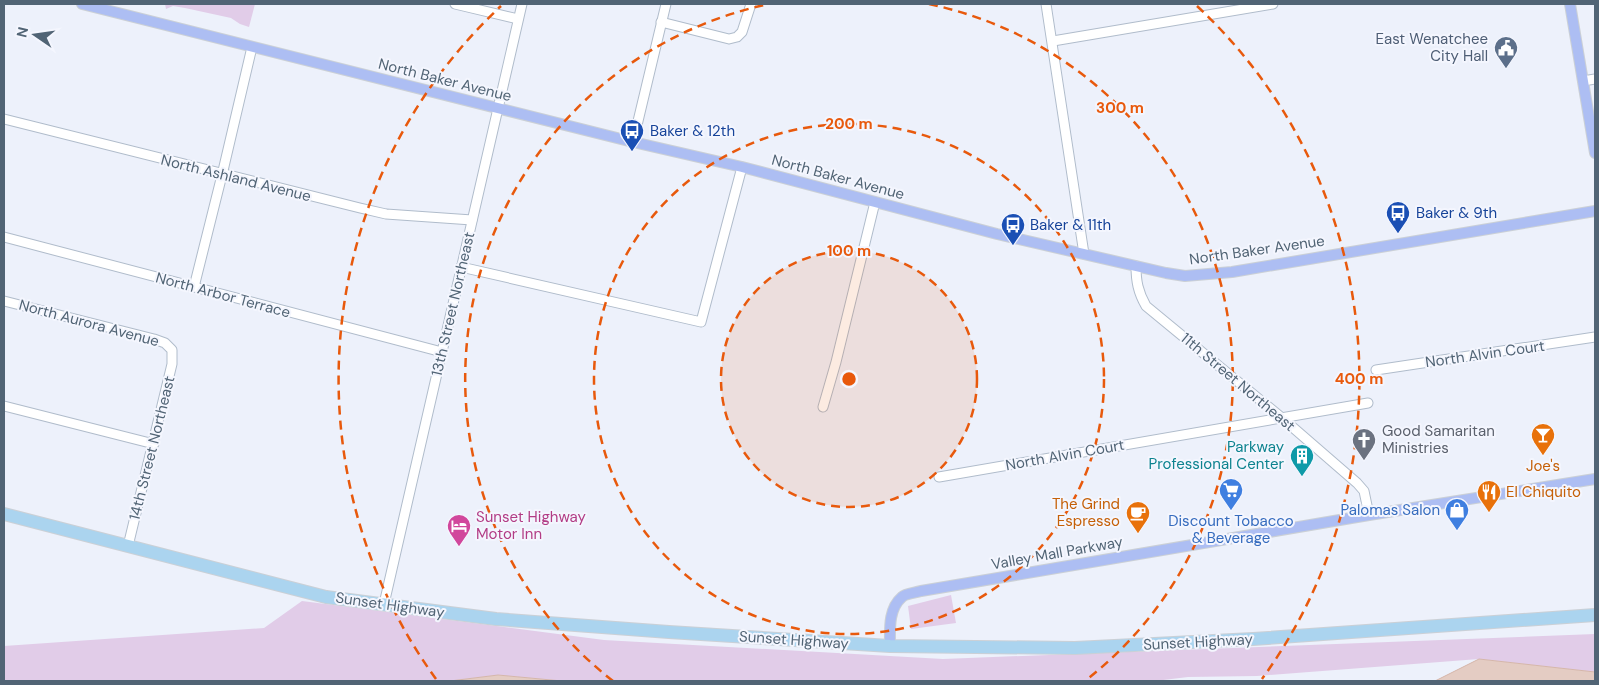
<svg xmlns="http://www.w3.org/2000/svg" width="1599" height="685" font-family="'DM Sans',sans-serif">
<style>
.green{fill:#e1cce8}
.water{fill:#e4ccc3;stroke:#d5b6aa}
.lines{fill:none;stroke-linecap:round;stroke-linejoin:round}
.minor-casing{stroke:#b0bccb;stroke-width:11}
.major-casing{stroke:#cbd0d6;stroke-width:12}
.highway-casing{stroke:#cbd0d6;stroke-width:14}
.minor{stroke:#fff;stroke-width:9}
.major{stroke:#adbef3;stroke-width:10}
.highway{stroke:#abd4ef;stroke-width:12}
.ring{fill:none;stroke:#e8590c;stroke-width:2.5;stroke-dasharray:9 6}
.labels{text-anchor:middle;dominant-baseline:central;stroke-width:4;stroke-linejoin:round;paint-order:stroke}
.service-label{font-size:15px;fill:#4e5e75;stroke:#f4f6fe;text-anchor:end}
.street-label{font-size:15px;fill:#516475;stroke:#f4f6fe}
.transit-label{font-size:15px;fill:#164399;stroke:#f4f6fe;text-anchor:start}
.worship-label{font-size:15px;fill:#5b616d;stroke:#f4f6fe;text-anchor:start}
.culture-label{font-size:15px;fill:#0d838f;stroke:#f4f6fe;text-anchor:end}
.food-label{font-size:15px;fill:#c56008;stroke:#f4f6fe}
.shop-label{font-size:15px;fill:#366cbe;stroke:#f4f6fe;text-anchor:end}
.hotel-label{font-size:15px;fill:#b23c85;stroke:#f4f6fe;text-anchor:start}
.centre{fill:#e8590c;stroke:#f4f6fe;stroke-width:2.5}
.ring-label{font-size:15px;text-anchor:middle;font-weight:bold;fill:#e8590c;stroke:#f4f6fe;stroke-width:4;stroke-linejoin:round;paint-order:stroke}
</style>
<rect width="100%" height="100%" fill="#edf1fb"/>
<!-- green -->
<g class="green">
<path d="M 165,4 L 255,4 L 249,27 L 240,24 L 231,18 L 185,8 L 173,6 L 166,9 Z"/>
<path d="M 951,595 L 956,623 L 911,629 L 908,606 Z"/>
<path d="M 302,601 L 604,640 L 943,659 L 1595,634 L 1595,672 L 1479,659 L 1257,676 L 1188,677 L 1155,681 L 562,681 L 498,675 L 450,681 L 4,681 L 4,646 L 264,628 Z"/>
</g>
<!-- water -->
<g class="water">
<path d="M 1479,659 L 1595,672 L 1595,681 L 1435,681 Z"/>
<path d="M 498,675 L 562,681 L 450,681 Z"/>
</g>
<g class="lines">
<!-- minor casing -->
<g class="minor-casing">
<g id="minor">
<path d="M 455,4 L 518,19"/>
<path d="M 1046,4 L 1084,254"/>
<path d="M 661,22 L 729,39 L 737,37 L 742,32 L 751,4"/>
<path d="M 1053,41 L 1273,4"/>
<path d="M 1583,81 L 1595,79"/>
<path d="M 4,119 L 360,208 L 386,214 L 472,220"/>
<path d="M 633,142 L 666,4"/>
<path d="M 4,237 L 442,352"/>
<path d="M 1136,266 C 1136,281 1138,292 1146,306 L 1282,418 L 1357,483 L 1364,491 L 1369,515"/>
<path d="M 461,267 L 701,322 L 742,167"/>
<path d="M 194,287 L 222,175 L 252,47"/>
<path d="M 4,301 L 154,339 L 165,343 L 172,350 L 172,364 L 128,546"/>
<path d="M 1376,370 L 1595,337"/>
<path d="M 4,406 L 154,444"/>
<path d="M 823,407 L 836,362 L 875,202"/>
<path d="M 939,477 L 1368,403"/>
<path d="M 384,604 L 522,4"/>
</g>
</g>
<!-- major casing -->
<g class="major-casing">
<g id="major">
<path d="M 82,4 L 633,142 L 742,167 L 997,234 L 1166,273 L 1185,276 L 1232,272 L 1595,211"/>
<path d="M 1570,4 L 1595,153"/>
<path d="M 890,646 C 890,630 888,609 902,597 C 906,593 915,593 921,591 L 1369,515 L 1595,479"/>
</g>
</g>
<!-- highway casing -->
<g class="highway-casing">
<path id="highway" d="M 4,514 L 326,597 L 496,619 L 669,632 L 890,646 L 1075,648 L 1253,639 L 1595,615"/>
</g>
<!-- minor -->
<use href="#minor" class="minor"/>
<!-- major -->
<use href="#major" class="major"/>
<!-- highway -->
<use href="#highway" class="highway"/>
</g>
<!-- distance rings -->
<circle cx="849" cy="379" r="128" fill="#e8590c" fill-opacity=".12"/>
<g class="ring">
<circle cx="849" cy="379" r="128"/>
<circle cx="849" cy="379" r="255"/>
<path d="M613 681A383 383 0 0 1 769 4M929 4A383 383 0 0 1 1085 681"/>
<path d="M436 679A510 510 0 0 1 501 6M1197 6A510 510 0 0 1 1262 679"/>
</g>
<!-- icons -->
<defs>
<g id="civic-pin" transform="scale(1.25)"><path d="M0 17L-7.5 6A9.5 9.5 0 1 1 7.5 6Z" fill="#5c6f8a" stroke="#f4f6fe"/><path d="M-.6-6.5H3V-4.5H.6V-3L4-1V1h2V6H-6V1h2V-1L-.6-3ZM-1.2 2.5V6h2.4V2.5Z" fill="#fff"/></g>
<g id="bus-pin" transform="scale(1.25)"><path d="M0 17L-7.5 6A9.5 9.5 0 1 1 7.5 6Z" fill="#1a4fb4" stroke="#f4f6fe"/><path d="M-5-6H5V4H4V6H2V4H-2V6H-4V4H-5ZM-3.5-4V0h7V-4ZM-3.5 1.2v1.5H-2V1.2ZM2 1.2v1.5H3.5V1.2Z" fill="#fff"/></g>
<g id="bar-pin" transform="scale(1.25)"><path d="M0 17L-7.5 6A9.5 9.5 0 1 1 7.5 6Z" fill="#e8710a" stroke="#f4f6fe"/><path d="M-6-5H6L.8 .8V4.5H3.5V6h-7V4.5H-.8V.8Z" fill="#fff"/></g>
<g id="church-pin" transform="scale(1.25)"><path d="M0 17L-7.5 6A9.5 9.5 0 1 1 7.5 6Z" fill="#6b7280" stroke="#f4f6fe"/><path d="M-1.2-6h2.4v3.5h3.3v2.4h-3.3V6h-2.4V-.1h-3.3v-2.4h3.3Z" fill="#fff"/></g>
<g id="building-pin" transform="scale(1.25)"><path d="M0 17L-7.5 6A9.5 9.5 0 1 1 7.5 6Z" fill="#0f9aa8" stroke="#f4f6fe"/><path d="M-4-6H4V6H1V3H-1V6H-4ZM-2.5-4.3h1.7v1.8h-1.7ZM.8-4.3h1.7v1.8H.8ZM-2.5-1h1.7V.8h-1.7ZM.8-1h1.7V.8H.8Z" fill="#fff"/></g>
<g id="supermarket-pin" transform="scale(1.25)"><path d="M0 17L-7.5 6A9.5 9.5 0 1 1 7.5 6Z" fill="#3f7fe0" stroke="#f4f6fe"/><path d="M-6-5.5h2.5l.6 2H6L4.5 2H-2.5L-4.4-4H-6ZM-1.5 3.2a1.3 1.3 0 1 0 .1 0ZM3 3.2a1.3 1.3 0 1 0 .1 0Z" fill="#fff"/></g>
<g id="restaurant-pin" transform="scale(1.25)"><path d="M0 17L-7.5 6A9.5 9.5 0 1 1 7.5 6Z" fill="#e8710a" stroke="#f4f6fe"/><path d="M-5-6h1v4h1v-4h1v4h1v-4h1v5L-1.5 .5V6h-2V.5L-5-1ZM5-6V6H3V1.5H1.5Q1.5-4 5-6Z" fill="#fff"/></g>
<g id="shop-pin" transform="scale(1.25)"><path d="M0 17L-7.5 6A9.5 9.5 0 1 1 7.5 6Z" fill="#3f7fe0" stroke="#f4f6fe"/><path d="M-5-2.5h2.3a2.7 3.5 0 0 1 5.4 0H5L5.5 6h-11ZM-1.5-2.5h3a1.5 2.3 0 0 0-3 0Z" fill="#fff"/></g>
<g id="cafe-pin" transform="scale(1.25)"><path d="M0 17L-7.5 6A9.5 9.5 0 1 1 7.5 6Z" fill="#e8710a" stroke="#f4f6fe"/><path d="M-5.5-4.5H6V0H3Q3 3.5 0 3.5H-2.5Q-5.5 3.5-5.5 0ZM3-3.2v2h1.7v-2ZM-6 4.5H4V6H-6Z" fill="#fff"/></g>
<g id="hotel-pin" transform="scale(1.25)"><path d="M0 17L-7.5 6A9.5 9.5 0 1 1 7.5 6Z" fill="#d1479c" stroke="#f4f6fe"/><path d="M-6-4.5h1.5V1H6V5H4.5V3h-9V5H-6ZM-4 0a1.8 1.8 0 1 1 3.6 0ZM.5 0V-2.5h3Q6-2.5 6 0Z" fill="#fff"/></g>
</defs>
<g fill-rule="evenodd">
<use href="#civic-pin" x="1506" y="48"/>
<use href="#bus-pin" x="632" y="131"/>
<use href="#bus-pin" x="1398" y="213"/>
<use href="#bus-pin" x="1013" y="225"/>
<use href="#bar-pin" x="1543" y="435"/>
<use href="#church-pin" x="1364" y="440"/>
<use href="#building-pin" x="1302" y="456"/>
<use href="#supermarket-pin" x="1231" y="490"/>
<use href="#restaurant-pin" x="1489" y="492"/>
<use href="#shop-pin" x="1457" y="510"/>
<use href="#cafe-pin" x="1138" y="513"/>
<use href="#hotel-pin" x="459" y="526"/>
</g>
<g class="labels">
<!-- service labels -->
<g class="service-label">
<text x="1488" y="39">East Wenatchee<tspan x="1488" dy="17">City Hall</tspan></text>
</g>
<!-- street labels -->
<g class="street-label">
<text transform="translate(445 80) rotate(14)">North Baker Avenue</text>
<text transform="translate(838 177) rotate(15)">North Baker Avenue</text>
<text transform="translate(236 178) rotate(14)">North Ashland Avenue</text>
<text transform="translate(1257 250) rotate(-8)">North Baker Avenue</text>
<text transform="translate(223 295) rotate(15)">North Arbor Terrace</text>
<text transform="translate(453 304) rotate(-77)">13th Street Northeast</text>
<text transform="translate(89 323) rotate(15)">North Aurora Avenue</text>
<text transform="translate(1485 354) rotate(-8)">North Alvin Court</text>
<text transform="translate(1238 382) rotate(40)">11th Street Northeast</text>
<text transform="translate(152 448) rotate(-76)">14th Street Northeast</text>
<text transform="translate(1065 455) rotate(-10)">North Alvin Court</text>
<text transform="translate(1057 553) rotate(-10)">Valley Mall Parkway</text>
<text transform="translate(390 605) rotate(8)">Sunset Highway</text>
<text transform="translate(794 640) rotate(4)">Sunset Highway</text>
<text transform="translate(1198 642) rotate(-3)">Sunset Highway</text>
</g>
<!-- transit labels -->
<g class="transit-label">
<text x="650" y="131">Baker &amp; 12th</text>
<text x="1416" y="213">Baker &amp; 9th</text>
<text x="1030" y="225">Baker &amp; 11th</text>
</g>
<!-- worship labels -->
<g class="worship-label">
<text x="1382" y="431">Good Samaritan<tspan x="1382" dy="17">Ministries</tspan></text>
</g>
<!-- culture labels -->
<g class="culture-label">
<text x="1284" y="447">Parkway<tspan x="1284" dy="17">Professional Center</tspan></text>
</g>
<!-- food labels -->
<g class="food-label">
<text x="1543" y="466">Joe's</text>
<text x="1506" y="492" text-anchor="start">El Chiquito</text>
<text x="1120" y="504" text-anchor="end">The Grind<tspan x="1120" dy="17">Espresso</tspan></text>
</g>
<!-- shop labels -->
<g class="shop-label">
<text x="1440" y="510">Palomas Salon</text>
<text x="1231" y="521" text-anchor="middle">Discount Tobacco<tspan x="1231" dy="17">&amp; Beverage</tspan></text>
</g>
<!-- hotel labels -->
<g class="hotel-label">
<text x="476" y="517">Sunset Highway<tspan x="476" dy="17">Motor Inn</tspan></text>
</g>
</g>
<circle cx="849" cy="379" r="8" class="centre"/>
<g class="ring-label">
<text x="1120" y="113">300 m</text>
<text x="849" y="129">200 m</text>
<text x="849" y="256">100 m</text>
<text x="1359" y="384">400 m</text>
</g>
<!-- border -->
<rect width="1599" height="685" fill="none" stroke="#516475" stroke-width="10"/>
<!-- north arrow -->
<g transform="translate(35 35) rotate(283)" stroke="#f4f6fe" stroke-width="4" paint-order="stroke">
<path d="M0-4L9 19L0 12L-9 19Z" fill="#516475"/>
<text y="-8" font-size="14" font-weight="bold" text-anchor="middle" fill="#516475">N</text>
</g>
</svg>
